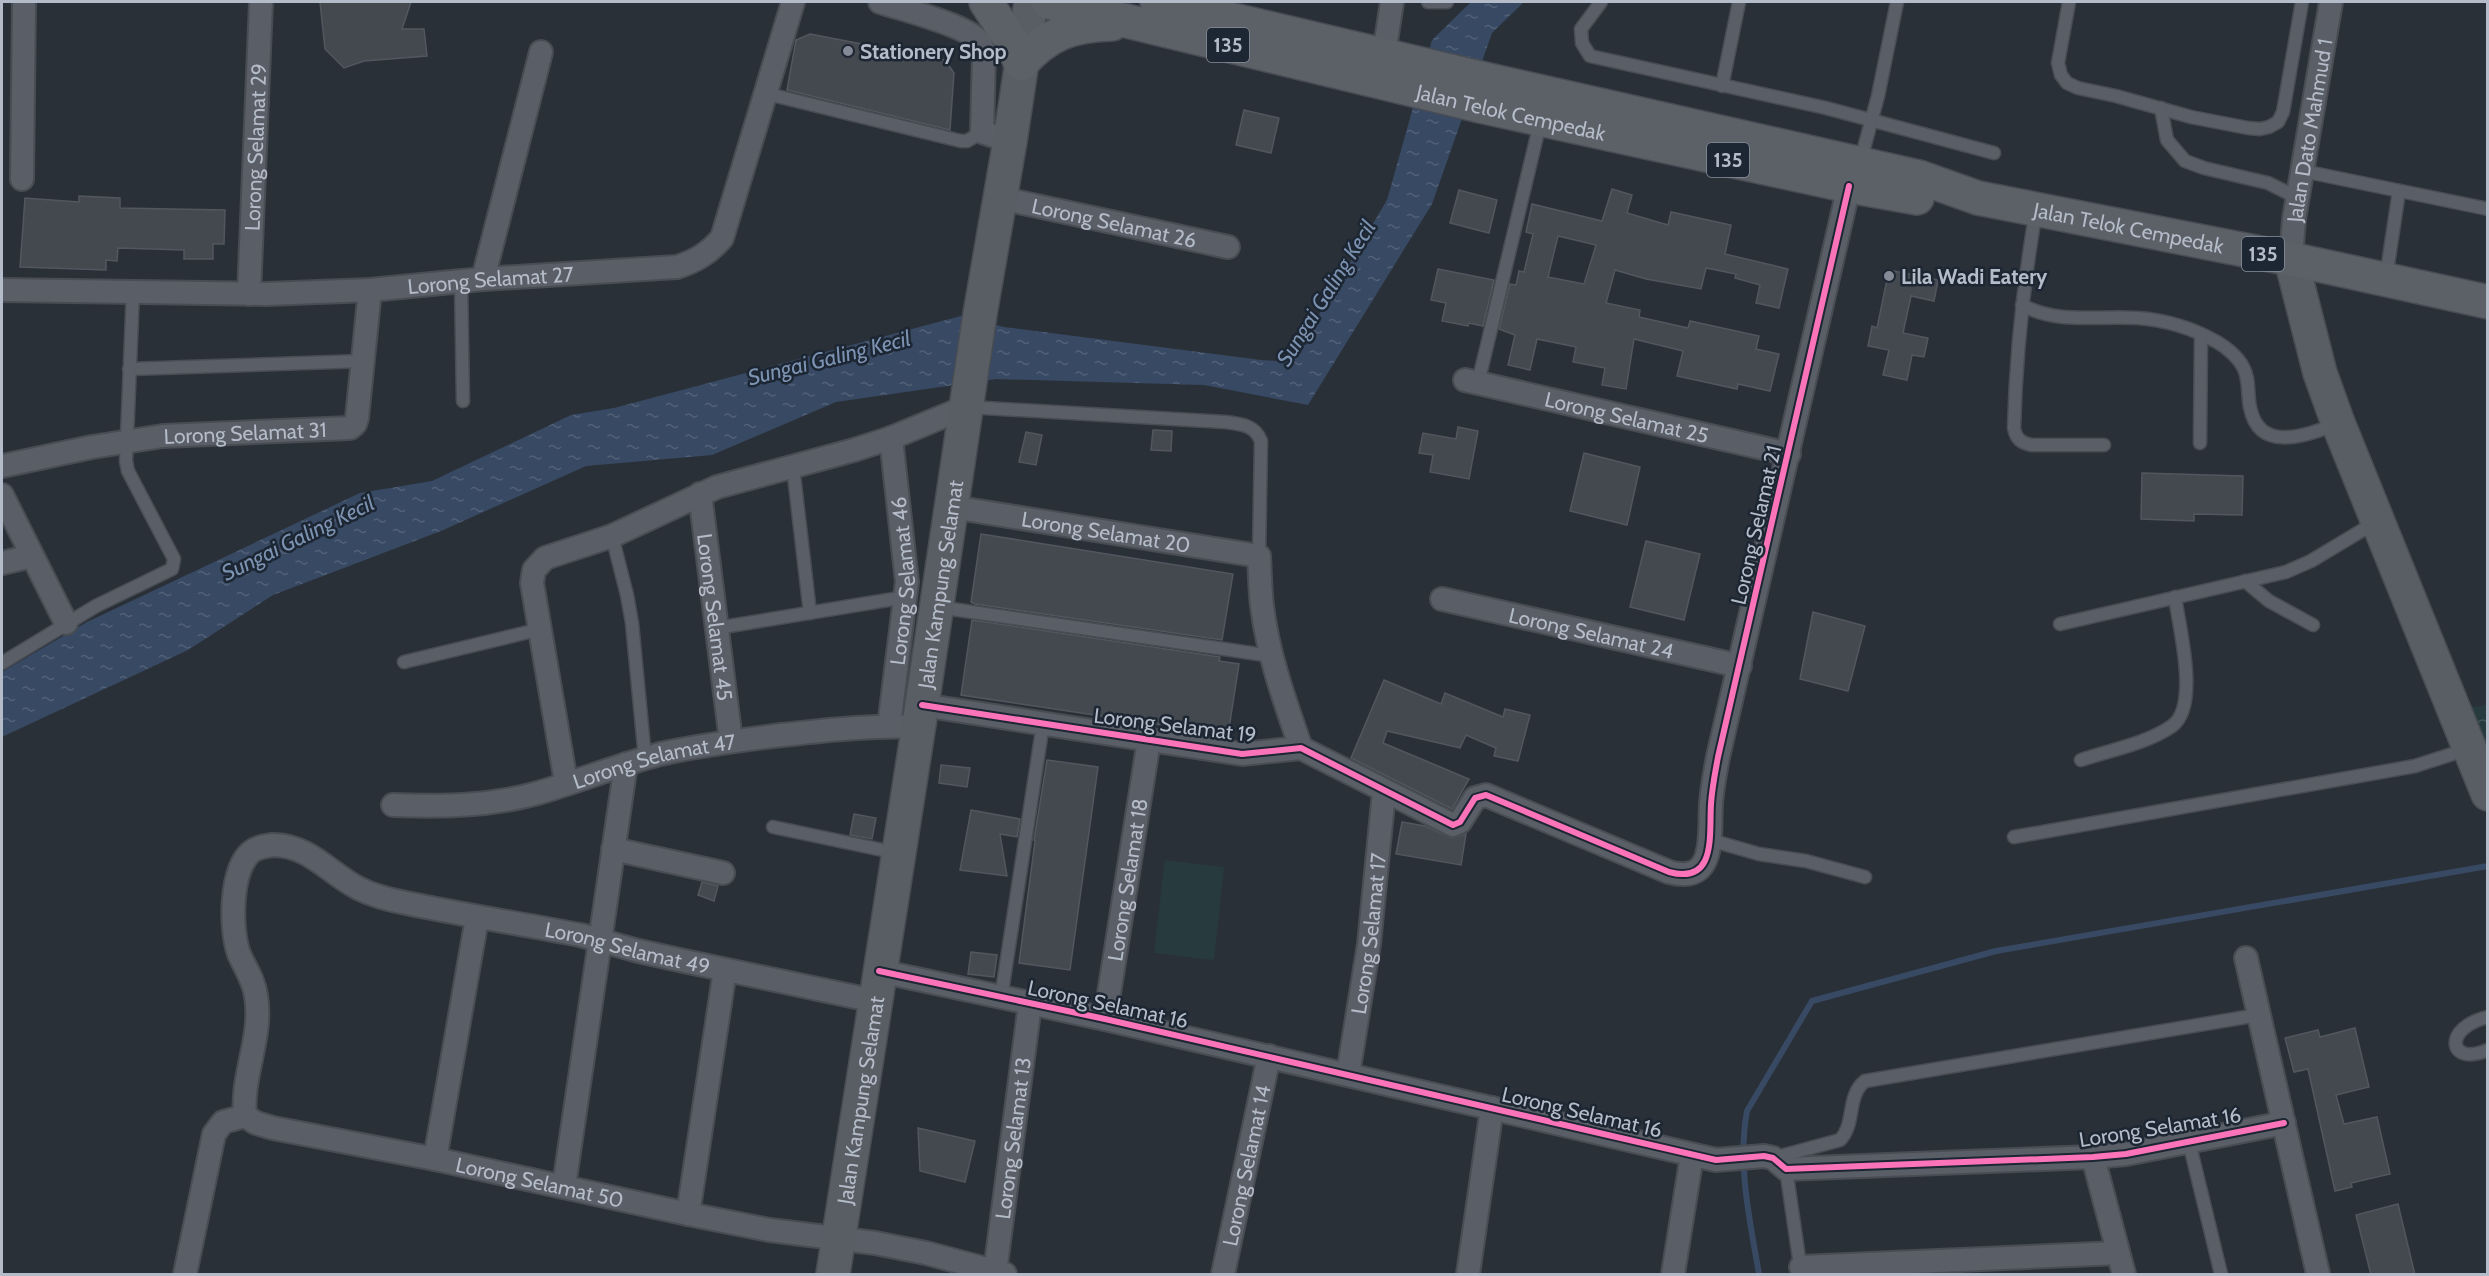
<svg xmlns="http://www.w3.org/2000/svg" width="2489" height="1276" font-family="Cabin,sans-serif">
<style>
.park{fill:url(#park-crowns)}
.pitch{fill:#273a3e}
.water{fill:url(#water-ripples)}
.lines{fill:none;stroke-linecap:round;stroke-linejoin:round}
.stream{stroke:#384963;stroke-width:6}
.building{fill:#444950;stroke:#52575f;stroke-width:1.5;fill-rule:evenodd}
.lane-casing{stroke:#484c53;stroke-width:15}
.street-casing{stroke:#484c53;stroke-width:26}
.secondary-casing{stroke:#484c53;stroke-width:36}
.primary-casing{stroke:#484c55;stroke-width:36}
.lane{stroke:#5a5e66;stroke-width:12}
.street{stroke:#5a5e66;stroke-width:22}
.secondary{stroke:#595d64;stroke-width:33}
.primary{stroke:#5c6168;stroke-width:33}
.cycleway-casing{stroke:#1d2633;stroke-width:10}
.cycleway{stroke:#fb73b8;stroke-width:6}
.poi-dot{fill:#848b96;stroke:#1d2633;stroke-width:2}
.labels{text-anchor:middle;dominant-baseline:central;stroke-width:5;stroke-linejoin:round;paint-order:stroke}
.shield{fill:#1d2633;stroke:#878f9c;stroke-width:1.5}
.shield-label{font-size:20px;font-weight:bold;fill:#b4bcc9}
.poi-label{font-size:21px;font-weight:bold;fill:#b4bcc9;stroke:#1d2633;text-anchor:start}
.street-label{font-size:21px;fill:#b4bcc9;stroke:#1d2633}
.water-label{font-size:22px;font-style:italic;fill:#7c92b1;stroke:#1d2633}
</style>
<defs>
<pattern id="park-crowns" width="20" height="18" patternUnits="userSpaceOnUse" patternTransform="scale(1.5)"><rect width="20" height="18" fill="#273a3e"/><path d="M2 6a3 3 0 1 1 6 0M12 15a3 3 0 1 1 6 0" fill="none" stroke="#445559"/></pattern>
<pattern id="water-ripples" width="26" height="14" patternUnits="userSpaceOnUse" patternTransform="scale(1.5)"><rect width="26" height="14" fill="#384963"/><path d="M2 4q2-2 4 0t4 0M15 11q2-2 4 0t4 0" fill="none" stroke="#526178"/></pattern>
</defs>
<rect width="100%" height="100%" fill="#2a3038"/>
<!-- park -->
<path class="park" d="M 2487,705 L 2487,768 L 2463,708 Z"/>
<!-- pitch -->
<path class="pitch" d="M 1165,860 L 1224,867 L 1214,960 L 1154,953 Z"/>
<!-- water -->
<path class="water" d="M 1471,2 L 1524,2 L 1492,33 L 1432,204 L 1308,405 L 1204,385 L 996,379 L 836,402 L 712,455 L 586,466 L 441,531 L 273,595 L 188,650 L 2,737 L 2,672 L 87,622 L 360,493 L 432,481 L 571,415 L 614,408 L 961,316 L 1004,327 L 1261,360 L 1276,361 L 1295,355 L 1387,200 L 1432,40 Z"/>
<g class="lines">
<!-- stream -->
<path class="stream" d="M 1759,1274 C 1750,1221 1737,1165 1747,1111 L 1812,1001 L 1996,951 L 2488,866"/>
</g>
<!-- building -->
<g class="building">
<path d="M 320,2 L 411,2 L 402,29 L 424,29 L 427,56 L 364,61 L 344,68 L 325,49 Z"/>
<path d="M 810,34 L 945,60 L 954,73 L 950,130 L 787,90 L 796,40 Z"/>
<path d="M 1244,110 L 1279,118 L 1271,153 L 1236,145 Z"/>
<path d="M 1612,189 L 1632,195 L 1627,213 L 1668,225 L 1671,212 L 1731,225 L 1725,254 L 1788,269 L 1779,308 L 1756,303 L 1760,285 L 1735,278 L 1736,274 L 1706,268 L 1701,289 L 1646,279 L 1615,270 L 1606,303 L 1640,310 L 1639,317 L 1688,328 L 1690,321 L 1759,336 L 1756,349 L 1779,354 L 1770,391 L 1738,384 L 1737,389 L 1677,376 L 1683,351 L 1634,339 L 1626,389 L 1602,385 L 1605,368 L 1573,362 L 1576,347 L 1537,339 L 1530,370 L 1508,365 L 1515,335 L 1499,329 L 1510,284 L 1516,285 L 1519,271 L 1524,272 L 1533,234 L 1526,232 L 1532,204 L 1602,221 ZM 1558,236 L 1596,245 L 1584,284 L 1548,277 Z"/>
<path d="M 1459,190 L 1497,200 L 1489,233 L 1450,223 Z"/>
<path d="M 79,196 L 120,198 L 120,208 L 225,210 L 224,244 L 213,244 L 213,259 L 184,259 L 184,250 L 118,248 L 117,261 L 106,260 L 106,270 L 20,267 L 25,198 L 79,202 Z"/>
<path d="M 1438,269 L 1494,280 L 1483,326 L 1469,323 L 1468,326 L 1442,321 L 1446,303 L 1431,300 Z"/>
<path d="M 1889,270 L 1938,280 L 1934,301 L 1911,296 L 1903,333 L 1928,338 L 1924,357 L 1912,355 L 1907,380 L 1883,375 L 1889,350 L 1868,346 L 1872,326 L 1877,328 Z"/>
<path d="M 1458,427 L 1478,431 L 1469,479 L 1430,472 L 1433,455 L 1419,453 L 1423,433 L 1456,439 Z"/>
<path d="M 1153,430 L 1172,431 L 1171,451 L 1151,450 Z"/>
<path d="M 1026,432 L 1042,435 L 1036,465 L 1019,462 Z"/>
<path d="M 1584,453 L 1640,467 L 1627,525 L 1570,511 Z"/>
<path d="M 2142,473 L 2243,476 L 2242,515 L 2194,514 L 2194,521 L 2141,519 Z"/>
<path d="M 981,534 L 1233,574 L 1222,640 L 975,604 L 971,602 Z"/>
<path d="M 1646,541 L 1700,554 L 1684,620 L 1630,607 Z"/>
<path d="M 1813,612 L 1865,626 L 1848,691 L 1800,679 Z"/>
<path d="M 972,620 L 1220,657 L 1219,661 L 1239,664 L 1228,735 L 961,695 Z"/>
<path d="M 1384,680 L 1441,704 L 1445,693 L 1503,717 L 1505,709 L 1530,715 L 1518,761 L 1494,756 L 1496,748 L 1466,735 L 1460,748 L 1387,731 L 1383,743 L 1469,779 L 1452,809 L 1351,758 Z"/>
<path d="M 1047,760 L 1098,767 L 1070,970 L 1019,963 L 1035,841 L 1034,840 Z"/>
<path d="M 941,765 L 970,768 L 967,787 L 939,783 Z"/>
<path d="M 971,810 L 1020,819 L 1017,837 L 1000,834 L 1007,876 L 960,870 Z"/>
<path d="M 854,814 L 876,818 L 872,839 L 850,835 Z"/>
<path d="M 1402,822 L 1425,826 L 1452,838 L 1466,834 L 1461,865 L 1396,854 Z"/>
<path d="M 702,882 L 718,886 L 714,901 L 698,895 Z"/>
<path d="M 971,952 L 997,955 L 994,977 L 968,974 Z"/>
<path d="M 2355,1028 L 2369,1087 L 2336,1095 L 2344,1124 L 2377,1117 L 2390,1174 L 2351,1183 L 2352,1187 L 2335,1191 L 2308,1069 L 2294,1072 L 2285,1038 L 2318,1030 L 2320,1037 Z"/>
<path d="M 918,1128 L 975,1141 L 965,1182 L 920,1171 Z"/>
<path d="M 2398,1204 L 2415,1275 L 2371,1275 L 2356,1215 Z"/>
</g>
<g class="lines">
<!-- lane casing -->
<g class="lane-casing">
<g id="lane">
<path d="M 1428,2 L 1447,2"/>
<path d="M 1601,2 L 1581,29 L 1582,43 L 1590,56 L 1826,108 L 1994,153"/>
<path d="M 2069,2 L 2058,63 L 2061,75 L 2067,83 L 2078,88 L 2116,96 L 2191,117 L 2248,128 L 2260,129 L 2269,127 L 2278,122 L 2283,112 L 2302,2"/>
<path d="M 1722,86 L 1739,2"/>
<path d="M 764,93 L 961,141 L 967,141 L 982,132"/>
<path d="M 2161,108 L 2167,140 L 2185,161 L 2204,168 L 2268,183 L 2298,198"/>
<path d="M 1860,163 L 1878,96 L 1897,2"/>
<path d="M 2303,171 L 2488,209"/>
<path d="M 2036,211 C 2023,286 2016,352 2014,428 C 2016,439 2021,443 2032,445 L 2104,445"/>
<path d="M 2386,278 L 2399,191"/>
<path d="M 461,281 L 463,401"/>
<path d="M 2022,305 C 2059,325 2098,315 2138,318 C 2167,320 2192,328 2217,342 C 2226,347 2238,357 2243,367 C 2250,379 2247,394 2250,407 C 2259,454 2307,435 2337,424"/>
<path d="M 129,369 L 363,361"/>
<path d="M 1478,383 L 1541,119"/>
<path d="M 968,407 L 1225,422 C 1241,424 1255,425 1261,441 L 1259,556"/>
<path d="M 2200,443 L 2201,334"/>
<path d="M 793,467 L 810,613"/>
<path d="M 612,536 L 627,595 L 632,623 L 645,758"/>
<path d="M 2245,581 L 2269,601 L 2313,625"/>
<path d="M 938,607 L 1272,656"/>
<path d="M 2060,624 L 2286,572 L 2311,561 L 2376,522"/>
<path d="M 717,628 L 906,597"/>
<path d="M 404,662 L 541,629"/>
<path d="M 2,663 L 96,606 L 172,569 L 174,559 L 128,471 L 126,461 L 133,291"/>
<path d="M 2081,760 C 2110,750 2146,744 2172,726 C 2200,706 2179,627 2175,597"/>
<path d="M 773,827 L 897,853"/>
<path d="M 2014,837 L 2415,766 L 2468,749"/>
<path d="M 1710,840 L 1759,854 L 1806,861 L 1865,877"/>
<path d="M 1001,998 L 1043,724"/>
<path d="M 2488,1017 C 2443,1027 2447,1067 2488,1050"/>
<path d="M 2189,1142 L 2221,1274"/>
<path d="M 1773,1158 L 1840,1140 C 1856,1124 1846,1096 1865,1081 L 2258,1015"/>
<path d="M 1786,1169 L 1801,1272"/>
</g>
</g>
<!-- street casing -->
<g class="street-casing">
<g id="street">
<path d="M 880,2 C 901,9 966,25 979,41 C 982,44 983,50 984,54 L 982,132 L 1010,141"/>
<path d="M 1384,54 L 1392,2"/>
<path d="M 22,179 L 24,2"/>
<path id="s1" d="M 1000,198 L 1228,247"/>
<path id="s2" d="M 2291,259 L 2294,219 L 2331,2"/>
<path d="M 483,279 L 541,52"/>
<path id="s3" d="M 2,290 L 266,294 L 370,290 L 483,279 L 677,267 C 696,261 709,253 722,238 L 793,2"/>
<path id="s4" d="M 249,294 L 261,2"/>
<path id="s5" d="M 1465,380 L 1789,454"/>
<path id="s6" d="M 2,466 L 92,447 L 163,436 L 350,428 L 355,424 L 357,418 L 370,290"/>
<path id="s7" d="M 700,494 L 731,741"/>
<path d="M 2,495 L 66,623"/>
<path id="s8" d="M 952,507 L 1259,556 C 1260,572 1260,590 1262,606 C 1268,655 1285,702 1301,748"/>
<path d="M 2,563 L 32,556"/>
<path id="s9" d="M 1442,599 L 1740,666"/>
<path d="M 922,705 L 1242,754 L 1301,748 L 1453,825 L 1460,822 L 1475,798 L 1486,795 L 1669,872 C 1717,885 1709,835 1711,804 C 1712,788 1715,773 1718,757 L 1849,186"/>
<path id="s10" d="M 889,726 L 907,582 L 891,438"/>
<path d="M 566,782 L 532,583 L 534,570 L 545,558 L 612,536 L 717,487 L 854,450 L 891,438 L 966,407"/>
<path id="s11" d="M 393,805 C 442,807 491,806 538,793 C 579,781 619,765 660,754 C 700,745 741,740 782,735 C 828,730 872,725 919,727"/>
<path d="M 613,849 L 723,873"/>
<path d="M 2246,958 L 2318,1274"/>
<path d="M 879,971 L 1105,1019 L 1716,1160 L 1764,1156 L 1773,1158 L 1786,1169 L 2093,1157 L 2126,1154 L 2284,1123"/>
<path id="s12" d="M 1105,1019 L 1149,740"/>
<path id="s13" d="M 1348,1074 L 1369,944 L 1384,792"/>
<path id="s14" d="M 245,1116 C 241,1075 263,1037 256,996 C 254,980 245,968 239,954 C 230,929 230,870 251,852 C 257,847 265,846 273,845 C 309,845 329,873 358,888 C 373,896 390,900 406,903 C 464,915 522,924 580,935 C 601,940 622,947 643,952 C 720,969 797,985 875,1001"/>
<path id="s15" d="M 245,1116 L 256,1123 L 273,1128 L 435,1159 L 688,1214 L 769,1230 L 875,1243 L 926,1253 L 1005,1274"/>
<path d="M 2093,1157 L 2124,1274"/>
<path d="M 435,1159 L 477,918"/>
<path d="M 564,1186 L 626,764"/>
<path d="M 688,1214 L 725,970"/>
<path d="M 1801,1267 L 2118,1253"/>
<path id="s16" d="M 995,1272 L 1030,1004"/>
<path d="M 185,1274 L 214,1134 L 223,1122 L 245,1116"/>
<path id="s17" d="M 1223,1274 L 1269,1056"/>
<path d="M 1468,1274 L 1492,1108"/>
<path d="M 1673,1274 L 1692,1155"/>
</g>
</g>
<!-- secondary casing -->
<g class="secondary-casing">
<g id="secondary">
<path d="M 2291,259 L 2320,373 L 2338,423 L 2488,794"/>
<path id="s18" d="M 833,1274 L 922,705 L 980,314 L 1010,141 L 1031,2"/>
</g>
</g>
<!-- primary casing -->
<g class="primary-casing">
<g id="primary">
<path d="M 986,2 L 1010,39 L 1021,64 C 1047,34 1072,25 1112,24"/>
<path id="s19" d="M 1048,2 L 1480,106 L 1849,186 L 1917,198"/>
<path id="s20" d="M 1157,2 L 1489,80 L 1919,177 L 1978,198 L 2291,259 L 2488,302"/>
</g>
</g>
<!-- lane -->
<use href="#lane" class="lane"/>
<!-- street -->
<use href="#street" class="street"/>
<!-- secondary -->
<use href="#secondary" class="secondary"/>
<!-- primary -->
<use href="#primary" class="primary"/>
<!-- cycleway casing -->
<g class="cycleway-casing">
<g id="cycleway">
<path d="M 922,705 L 1242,754 L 1301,748 L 1453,825 L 1460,822 L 1475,798 L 1486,795 L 1669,872 C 1717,885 1709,835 1711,804 C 1712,788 1715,773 1718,757 L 1849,186"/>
<path d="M 879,971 L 1105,1019 L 1716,1160 L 1764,1156 L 1773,1158 L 1786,1169 L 2093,1157 L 2126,1154 L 2284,1123"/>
</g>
</g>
<!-- cycleway -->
<use href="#cycleway" class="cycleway"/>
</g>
<!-- markers -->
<g class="poi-dot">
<circle cx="848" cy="51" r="6"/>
<circle cx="1889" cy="276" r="6"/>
</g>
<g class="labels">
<!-- shield labels -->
<g class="shield">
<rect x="1207" y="28" width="42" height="34" rx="4.5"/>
<rect x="1707" y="143" width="42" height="34" rx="4.5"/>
<rect x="2242" y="237" width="42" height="34" rx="4.5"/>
</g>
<g class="shield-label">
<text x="1228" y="45">135</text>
<text x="1728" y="160">135</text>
<text x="2263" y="254">135</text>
</g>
<!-- poi labels -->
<g class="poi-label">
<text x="860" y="51">Stationery Shop</text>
<text x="1901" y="276">Lila Wadi Eatery</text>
</g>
<!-- street labels -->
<g class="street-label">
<text stroke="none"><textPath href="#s19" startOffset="476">Jalan Telok Cempedak</textPath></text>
<text stroke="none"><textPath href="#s2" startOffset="130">Jalan Dato Mahmud 1</textPath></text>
<text stroke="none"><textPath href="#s4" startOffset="147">Lorong Selamat 29</textPath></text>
<text stroke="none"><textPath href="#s1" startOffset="117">Lorong Selamat 26</textPath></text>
<text stroke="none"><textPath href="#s20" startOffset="998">Jalan Telok Cempedak</textPath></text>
<text stroke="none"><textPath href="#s3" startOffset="489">Lorong Selamat 27</textPath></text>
<text stroke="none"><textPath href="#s5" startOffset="166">Lorong Selamat 25</textPath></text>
<text stroke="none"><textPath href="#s6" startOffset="246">Lorong Selamat 31</textPath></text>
<text transform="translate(1756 525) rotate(-77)">Lorong Selamat 21</text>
<text stroke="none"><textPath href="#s8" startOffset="156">Lorong Selamat 20</textPath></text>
<text stroke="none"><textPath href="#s10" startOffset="146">Lorong Selamat 46</textPath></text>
<text stroke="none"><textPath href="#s18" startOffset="698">Jalan Kampung Selamat</textPath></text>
<text stroke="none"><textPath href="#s7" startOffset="124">Lorong Selamat 45</textPath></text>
<text stroke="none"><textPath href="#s9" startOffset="153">Lorong Selamat 24</textPath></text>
<text transform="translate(1175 725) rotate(7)">Lorong Selamat 19</text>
<text stroke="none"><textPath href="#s11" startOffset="267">Lorong Selamat 47</textPath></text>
<text stroke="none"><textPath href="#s12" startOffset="141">Lorong Selamat 18</textPath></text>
<text stroke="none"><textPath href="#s13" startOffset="142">Lorong Selamat 17</textPath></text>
<text stroke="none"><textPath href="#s14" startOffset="670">Lorong Selamat 49</textPath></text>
<text transform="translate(1108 1004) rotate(12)">Lorong Selamat 16</text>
<text stroke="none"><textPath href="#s18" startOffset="176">Jalan Kampung Selamat</textPath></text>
<text transform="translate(1582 1112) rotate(13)">Lorong Selamat 16</text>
<text transform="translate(2160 1127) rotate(-9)">Lorong Selamat 16</text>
<text stroke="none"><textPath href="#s16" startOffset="135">Lorong Selamat 13</textPath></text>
<text stroke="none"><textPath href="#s17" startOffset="111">Lorong Selamat 14</textPath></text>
<text stroke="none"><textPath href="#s15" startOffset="303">Lorong Selamat 50</textPath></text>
</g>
<!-- water labels -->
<g class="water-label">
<text transform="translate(1326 293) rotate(-58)">Sungai Galing Kecil</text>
<text transform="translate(829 358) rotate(-14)">Sungai Galing Kecil</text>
<text transform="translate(298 538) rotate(-26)">Sungai Galing Kecil</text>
</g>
</g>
<!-- border -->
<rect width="2489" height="1276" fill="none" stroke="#b4bcc9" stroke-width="6"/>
</svg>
